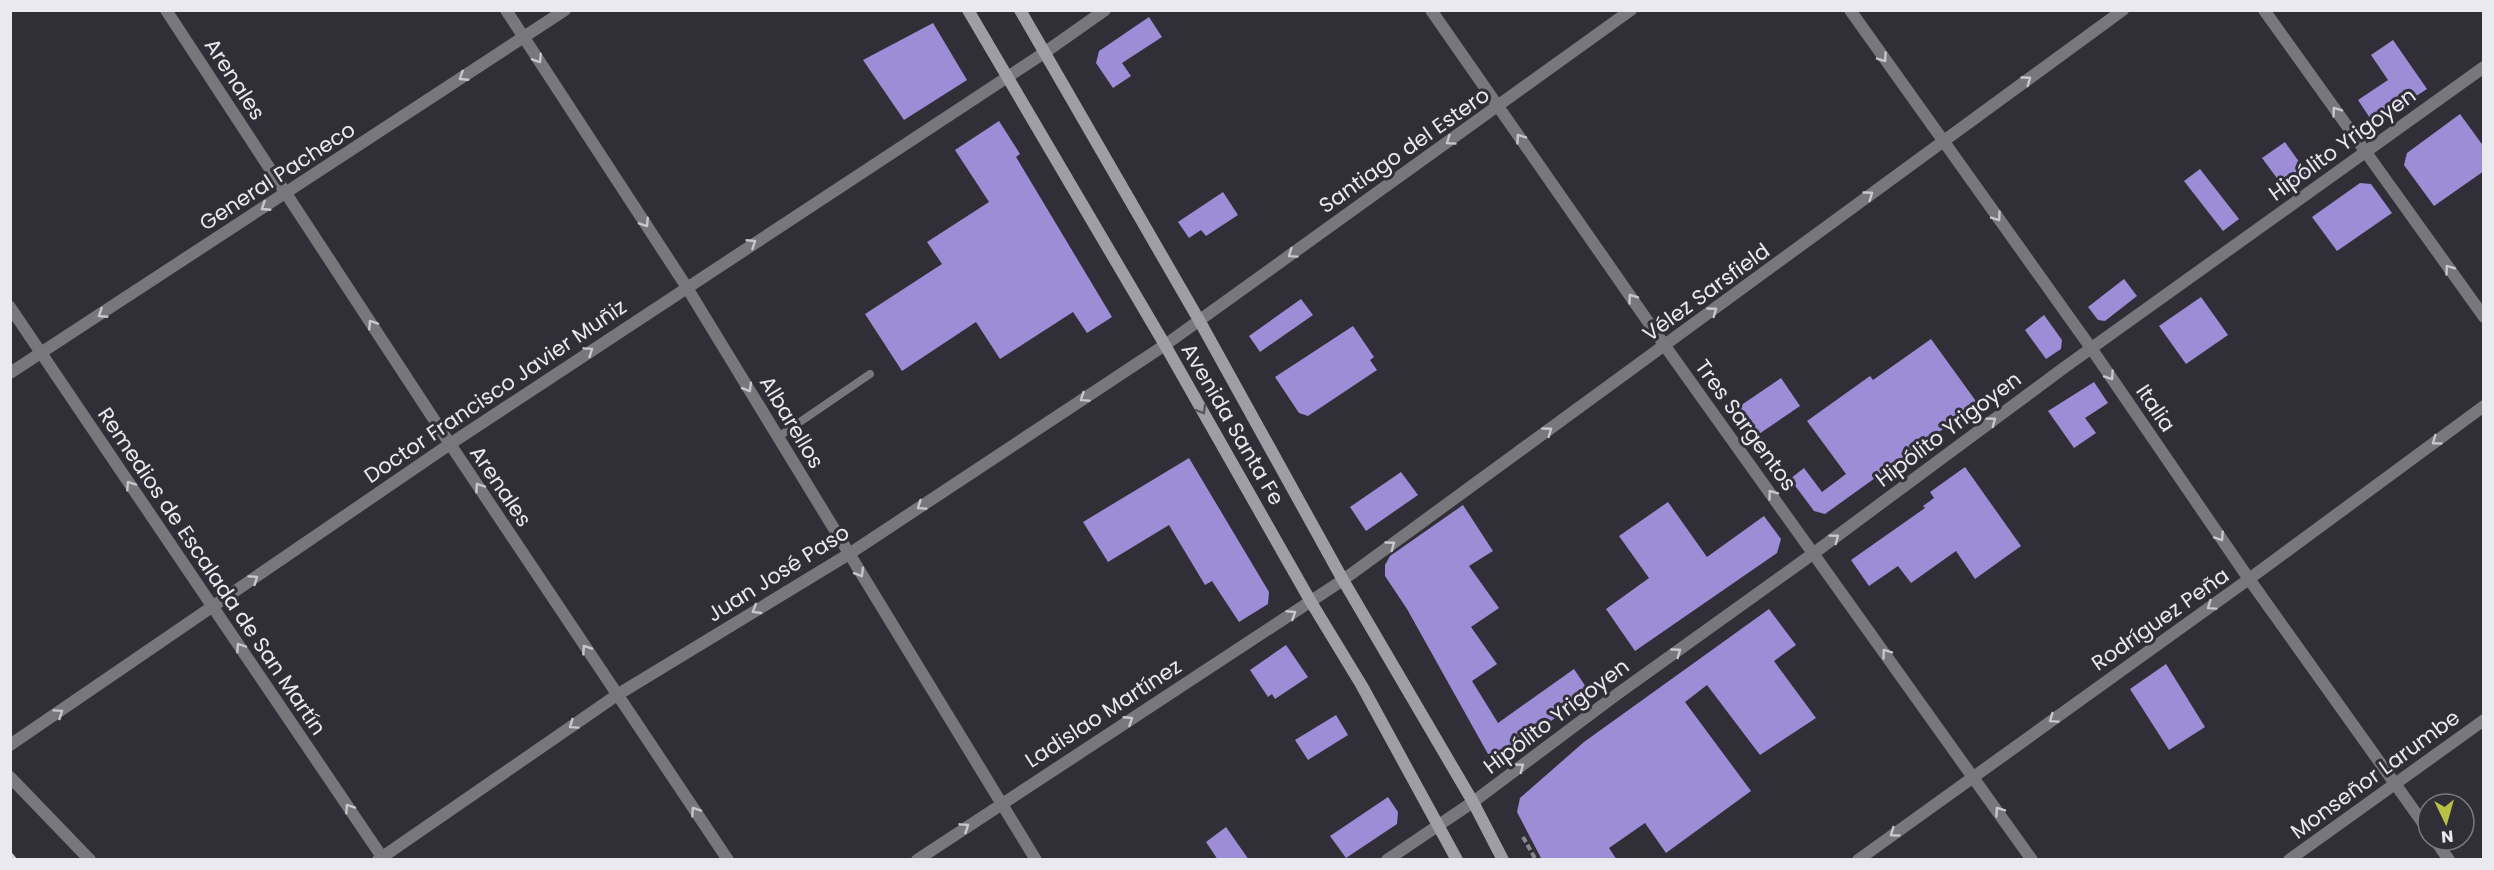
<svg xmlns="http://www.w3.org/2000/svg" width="2494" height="870" font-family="Poppins,sans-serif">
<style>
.building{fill:#9d8dd7}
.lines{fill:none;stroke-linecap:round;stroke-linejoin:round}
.path{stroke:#898890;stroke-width:4;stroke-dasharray:6 3;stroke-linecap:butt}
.service{stroke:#77777c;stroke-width:8}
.minor{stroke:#77777c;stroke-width:12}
.tertiary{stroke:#77777c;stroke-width:12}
.secondary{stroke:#9f9ea6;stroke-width:12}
.rail{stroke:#cfcfd6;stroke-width:4.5;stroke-dasharray:9 4.5;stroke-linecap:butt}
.oneway{stroke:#c7c7cc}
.oneway2{stroke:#57565e}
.labels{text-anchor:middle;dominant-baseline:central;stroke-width:6;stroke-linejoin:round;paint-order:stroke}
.street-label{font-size:21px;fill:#e9e9ef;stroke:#302f38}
</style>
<rect width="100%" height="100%" fill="#302f38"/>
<!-- building -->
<g class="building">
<path d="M 1149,17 L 1162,37 L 1122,63 L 1131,76 L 1113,88 L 1096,63 L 1099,51 Z"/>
<path d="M 933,23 L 967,80 L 904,120 L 863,60 Z"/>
<path d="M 2393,40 L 2427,89 L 2381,119 L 2370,118 L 2358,100 L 2388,80 L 2371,55 Z"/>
<path d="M 2460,114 L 2484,147 L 2484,171 L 2434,206 L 2404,165 L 2407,153 Z"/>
<path d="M 999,121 L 1020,154 L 1016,157 L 1112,317 L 1087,333 L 1073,312 L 1000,359 L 976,322 L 902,371 L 865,314 L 942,264 L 927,242 L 989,202 L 955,150 Z"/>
<path d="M 2285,142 L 2307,173 L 2285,189 L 2262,158 Z"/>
<path d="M 2200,169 L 2239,219 L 2223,231 L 2184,181 Z"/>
<path d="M 2360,183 L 2371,184 L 2392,213 L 2337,251 L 2312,217 Z"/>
<path d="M 1223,192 L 1238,215 L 1206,236 L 1201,230 L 1189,238 L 1178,222 Z"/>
<path d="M 2124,279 L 2137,296 L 2105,321 L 2098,320 L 2088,307 Z"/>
<path d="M 2201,297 L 2228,335 L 2186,364 L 2159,326 Z"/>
<path d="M 1301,299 L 1313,315 L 1260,352 L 1249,336 Z"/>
<path d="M 2044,315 L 2062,340 L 2061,349 L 2046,359 L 2025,330 Z"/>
<path d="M 1353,326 L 1374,357 L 1370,360 L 1377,370 L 1308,416 L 1299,413 L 1275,377 Z"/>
<path d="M 1931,339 L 1978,404 L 1825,514 L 1814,511 L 1790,479 L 1804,468 L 1822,492 L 1846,474 L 1807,421 L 1870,376 L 1873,380 Z"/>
<path d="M 1781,378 L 1800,406 L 1756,436 L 1737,408 Z"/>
<path d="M 2094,382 L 2108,403 L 2085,418 L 2096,433 L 2074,448 L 2048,411 Z"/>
<path d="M 1189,458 L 1269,592 L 1268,604 L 1239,622 L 1212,581 L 1205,585 L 1169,525 L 1108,562 L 1083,522 Z"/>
<path d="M 1965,467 L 2021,546 L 1975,579 L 1956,551 L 1911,583 L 1898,566 L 1869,586 L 1851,560 L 1925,508 L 1923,506 L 1934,498 L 1930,492 Z"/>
<path d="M 1401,472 L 1418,495 L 1366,531 L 1350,507 Z"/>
<path d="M 1668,502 L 1707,557 L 1764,516 L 1781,539 L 1777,553 L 1635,651 L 1606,609 L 1649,578 L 1619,536 Z"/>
<path d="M 1463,505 L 1493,551 L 1469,566 L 1499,608 L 1471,627 L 1497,664 L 1472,681 L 1498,723 L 1574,669 L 1590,693 L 1499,758 L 1488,754 L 1407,609 L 1385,576 L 1385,565 L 1390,556 Z"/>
<path d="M 1769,609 L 1796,645 L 1774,661 L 1816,718 L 1760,755 L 1707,685 L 1685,702 L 1751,791 L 1666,853 L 1645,823 L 1609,848 L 1617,860 L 1542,860 L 1517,812 L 1520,798 L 1584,742 Z"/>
<path d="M 1286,645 L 1308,677 L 1275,699 L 1272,694 L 1268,697 L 1250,670 Z"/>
<path d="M 2166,664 L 2205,727 L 2169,750 L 2130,689 Z"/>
<path d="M 1336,715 L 1348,735 L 1308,760 L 1295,740 Z"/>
<path d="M 1388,797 L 1398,812 L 1397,824 L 1346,858 L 1330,836 Z"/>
<path d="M 1226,827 L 1249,860 L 1218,860 L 1206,842 Z"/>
</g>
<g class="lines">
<!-- path -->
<path class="path" d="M 1523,837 L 1536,860"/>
<!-- service -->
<path class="service" d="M 778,437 L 870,374"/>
<!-- minor -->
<g class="minor">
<path d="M 166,10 L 450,444 L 728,860"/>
<path d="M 506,10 L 686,286 L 1036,860"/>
<path d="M 1431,10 L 1665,346 L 2032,860"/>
<path d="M 1850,10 L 2091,348 L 2249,579 L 2428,830"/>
<path d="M 2264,10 L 2484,317"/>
<path d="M 10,307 L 382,857"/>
<path d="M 10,745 L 450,444 L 1044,53 L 1105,10"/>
<path d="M 10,777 L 90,860"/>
<path d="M 2435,840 L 2449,860"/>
<path d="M 378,860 L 617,695 L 849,554 L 1165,345 L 1631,10"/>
<path d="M 917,860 L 1343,580 L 2123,10"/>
<path d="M 1858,860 L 2249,579 L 2484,406"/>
<path d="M 2289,860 L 2484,720"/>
</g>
<!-- tertiary -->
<g class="tertiary">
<path d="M 10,373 L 565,10"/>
<path d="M 1387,860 L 1473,802 L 1616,695 L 1814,553 L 2065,367 L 2484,67"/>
</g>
<!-- secondary -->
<g class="secondary">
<path d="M 968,10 L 1165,345 L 1311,602 L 1362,686 L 1457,860"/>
<path d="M 1020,10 L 1199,320 L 1343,580 L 1473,802 L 1503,860"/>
</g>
<!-- rail -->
<path class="rail" d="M 10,854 L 15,860"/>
</g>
<!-- one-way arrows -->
<defs><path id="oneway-chevron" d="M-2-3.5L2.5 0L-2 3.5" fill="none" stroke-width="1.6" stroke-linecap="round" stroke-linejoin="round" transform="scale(1.5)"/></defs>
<g class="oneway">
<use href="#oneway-chevron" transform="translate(1883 58) rotate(55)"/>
<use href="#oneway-chevron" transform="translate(538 59) rotate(57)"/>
<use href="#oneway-chevron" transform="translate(463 77) rotate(147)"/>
<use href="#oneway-chevron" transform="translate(2027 80) rotate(-36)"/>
<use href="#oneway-chevron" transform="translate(2336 111) rotate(-126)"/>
<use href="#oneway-chevron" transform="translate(1520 138) rotate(-125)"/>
<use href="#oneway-chevron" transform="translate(1450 141) rotate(145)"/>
<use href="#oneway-chevron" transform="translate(1869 195) rotate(-36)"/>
<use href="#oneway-chevron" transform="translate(265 207) rotate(147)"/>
<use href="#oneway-chevron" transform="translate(1997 217) rotate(54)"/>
<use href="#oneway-chevron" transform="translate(645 223) rotate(57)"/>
<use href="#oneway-chevron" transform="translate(752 243) rotate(-33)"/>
<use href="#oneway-chevron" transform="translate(1292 254) rotate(145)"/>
<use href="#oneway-chevron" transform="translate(2449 269) rotate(-126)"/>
<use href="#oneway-chevron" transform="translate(1632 298) rotate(-125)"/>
<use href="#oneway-chevron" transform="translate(1713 311) rotate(-36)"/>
<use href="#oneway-chevron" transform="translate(102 314) rotate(147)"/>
<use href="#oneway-chevron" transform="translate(372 324) rotate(-123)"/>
<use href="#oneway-chevron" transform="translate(589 351) rotate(-34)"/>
<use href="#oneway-chevron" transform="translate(2110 376) rotate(56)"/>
<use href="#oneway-chevron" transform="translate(748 388) rotate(59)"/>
<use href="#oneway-chevron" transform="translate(1084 398) rotate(146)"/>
<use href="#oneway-chevron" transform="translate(1992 421) rotate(-37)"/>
<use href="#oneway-chevron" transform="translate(1548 431) rotate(-36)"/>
<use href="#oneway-chevron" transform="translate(2436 441) rotate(144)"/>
<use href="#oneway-chevron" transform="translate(130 485) rotate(-124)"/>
<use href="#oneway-chevron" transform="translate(479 487) rotate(-124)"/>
<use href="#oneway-chevron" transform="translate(1772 494) rotate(-126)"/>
<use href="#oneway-chevron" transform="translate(921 506) rotate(146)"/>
<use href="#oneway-chevron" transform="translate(2220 537) rotate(56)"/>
<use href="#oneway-chevron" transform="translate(1835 538) rotate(-37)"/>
<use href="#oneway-chevron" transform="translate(1391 545) rotate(-36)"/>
<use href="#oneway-chevron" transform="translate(860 573) rotate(59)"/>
<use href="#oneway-chevron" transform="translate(254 579) rotate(-35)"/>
<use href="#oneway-chevron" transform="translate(2211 606) rotate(145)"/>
<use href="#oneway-chevron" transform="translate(756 610) rotate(149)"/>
<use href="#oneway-chevron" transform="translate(1292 614) rotate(-33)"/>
<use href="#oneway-chevron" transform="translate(240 647) rotate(-124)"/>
<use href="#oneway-chevron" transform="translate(586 649) rotate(-124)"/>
<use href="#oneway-chevron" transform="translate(1677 652) rotate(-36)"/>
<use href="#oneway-chevron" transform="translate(1886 653) rotate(-126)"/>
<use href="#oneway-chevron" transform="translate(59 713) rotate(-34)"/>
<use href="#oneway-chevron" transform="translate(2053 719) rotate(145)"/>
<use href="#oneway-chevron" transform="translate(1129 720) rotate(-33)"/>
<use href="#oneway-chevron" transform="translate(573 725) rotate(145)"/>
<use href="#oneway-chevron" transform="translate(1520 767) rotate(-37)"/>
<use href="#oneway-chevron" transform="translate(349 808) rotate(-124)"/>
<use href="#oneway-chevron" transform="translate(695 811) rotate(-124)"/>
<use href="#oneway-chevron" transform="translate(1999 811) rotate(-125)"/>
<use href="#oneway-chevron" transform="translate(965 827) rotate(-34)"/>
<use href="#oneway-chevron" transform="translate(1894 833) rotate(144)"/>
</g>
<use class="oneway2" href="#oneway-chevron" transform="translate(1202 410) rotate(60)"/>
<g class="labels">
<!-- street labels -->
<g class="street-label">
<text transform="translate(235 79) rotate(57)">Arenales</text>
<text transform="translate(2342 144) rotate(-36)">Hipólito Yrigoyen</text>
<text transform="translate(1404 150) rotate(-35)">Santiago del Estero</text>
<text transform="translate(277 176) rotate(-33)">General Pacheco</text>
<text transform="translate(1706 292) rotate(-36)">Vélez Sarsfield</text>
<text transform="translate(495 391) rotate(-34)">Doctor Francisco Javier Muñiz</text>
<text transform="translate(2156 408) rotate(56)">Italia</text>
<text transform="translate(792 422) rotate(59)">Albarellos</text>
<text transform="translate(1233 424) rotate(60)">Avenida Santa Fe</text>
<text transform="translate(1746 425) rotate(54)">Tres Sargentos</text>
<text transform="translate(1948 429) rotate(-37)">Hipólito Yrigoyen</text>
<text transform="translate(501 486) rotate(56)">Arenales</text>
<text transform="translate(212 571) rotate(56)">Remedios de Escalada de San Martín</text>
<text transform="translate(778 573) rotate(-32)">Juan José Paso</text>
<text transform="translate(2160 619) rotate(-35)">Rodríguez Peña</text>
<text transform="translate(1103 713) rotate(-33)">Ladislao Martínez</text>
<text transform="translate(1556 716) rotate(-37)">Hipólito Yrigoyen</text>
<text transform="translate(2375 774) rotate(-36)">Monseñor Larumbe</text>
</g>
</g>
<!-- border -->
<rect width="2494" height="870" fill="none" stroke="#e9e9ef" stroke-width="24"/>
<!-- north arrow -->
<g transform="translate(2446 822) rotate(175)"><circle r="28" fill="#302f38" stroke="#7a7981" stroke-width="1.5"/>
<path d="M0-4.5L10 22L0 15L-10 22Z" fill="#b8c146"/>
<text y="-9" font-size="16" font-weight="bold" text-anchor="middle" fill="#e9e9ef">N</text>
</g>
</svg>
